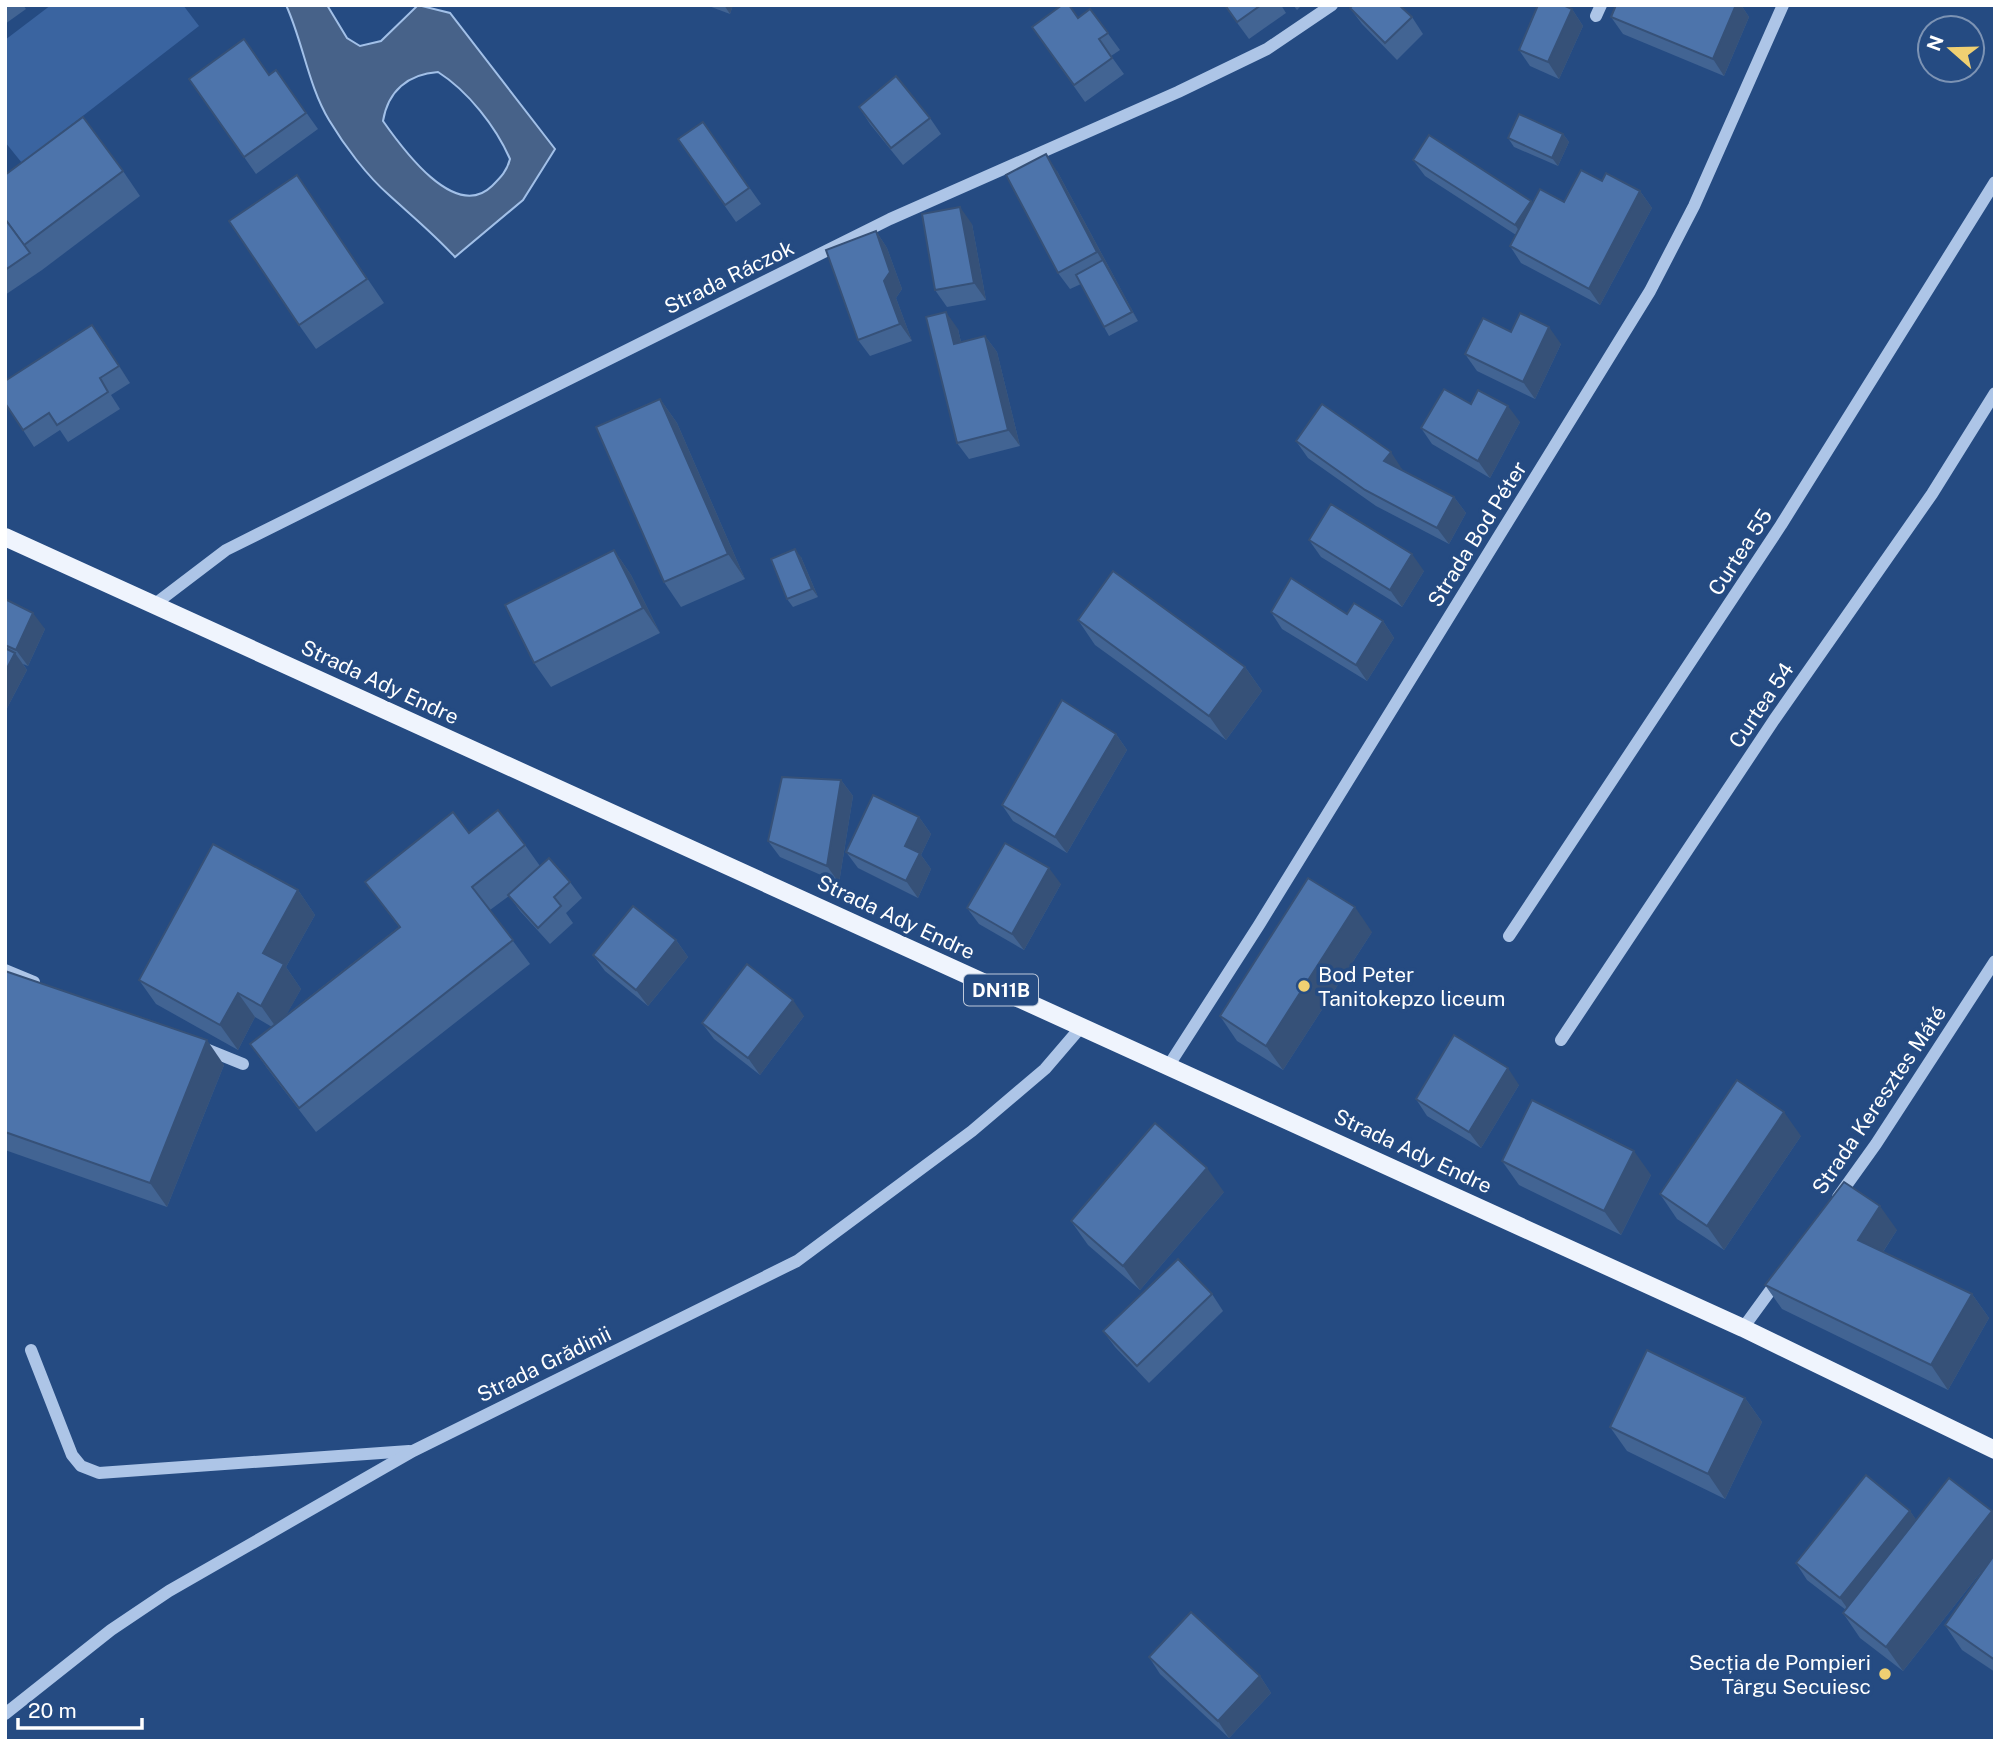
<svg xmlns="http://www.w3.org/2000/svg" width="2000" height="1746" font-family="'Public Sans',sans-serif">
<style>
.green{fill:#3a64a0}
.water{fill:#476289;stroke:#a2c0e8;stroke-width:2;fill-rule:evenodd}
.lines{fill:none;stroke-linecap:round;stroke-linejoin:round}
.minor{stroke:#adc5e7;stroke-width:12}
.major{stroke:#eff4fd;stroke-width:18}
.wall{fill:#426493}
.shaded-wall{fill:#365178}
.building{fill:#4d74ab;stroke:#365178;stroke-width:2}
.poi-dot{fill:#f0d072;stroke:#254b82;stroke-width:2.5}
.labels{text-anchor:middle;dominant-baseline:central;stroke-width:7;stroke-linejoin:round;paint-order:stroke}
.shield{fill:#254b82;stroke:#bec9da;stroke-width:2}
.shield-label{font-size:19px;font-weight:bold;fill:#fff}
.street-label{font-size:21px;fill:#fff;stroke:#254b82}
.poi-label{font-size:21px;fill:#fff;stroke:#254b82;text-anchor:start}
</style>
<rect width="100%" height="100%" fill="#254b82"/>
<!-- green -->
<path class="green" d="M 51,5 L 183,5 L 199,26 L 22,163 L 5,142 L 5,40 Z"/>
<!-- water -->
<path class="water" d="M 286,5 L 327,5 L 347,38 L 360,46 L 381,41 L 418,5 L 450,13 L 555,149 L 523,200 L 455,257 C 434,234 412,216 389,195 C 367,176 344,145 329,120 C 308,85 303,42 286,5 ZM 438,72 C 468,91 496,127 510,159 C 507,171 501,177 492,186 C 455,222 402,148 383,121 C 388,91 408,74 438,72 Z"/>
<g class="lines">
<!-- minor -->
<g class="minor">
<path d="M 1596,16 L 1601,5"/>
<path d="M 155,604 L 226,550 L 890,219 L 1178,92 L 1267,49 L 1332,5"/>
<path d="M 1509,936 L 1781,525 L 1995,182"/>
<path d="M 5,970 L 34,982"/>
<path d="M 1561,1040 L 1774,720 L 1932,494 L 1995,393"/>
<path d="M 201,1047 L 243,1064"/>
<path d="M 1169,1065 L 1259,925 L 1650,291 L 1694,206 L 1783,5"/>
<path d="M 1838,1197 L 1876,1144 L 1995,961"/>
<path d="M 1743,1328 L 1778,1280"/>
<path d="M 31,1350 L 72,1455 L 81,1466 L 99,1473 L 409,1451"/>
<path d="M 5,1714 L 111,1630 L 169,1591 L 413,1451 L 797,1261 L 972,1131 L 1045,1069 L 1081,1027"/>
</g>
<!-- major -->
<path class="major" d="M 5,537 L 1743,1328 L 1995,1450"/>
</g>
<!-- wall -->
<g class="wall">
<path d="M 5,5 L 23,5 L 26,9 L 5,24 Z"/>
<path d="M 706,5 L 733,5 L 730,14 Z"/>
<path d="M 1224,5 L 1281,5 L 1286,13 L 1249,39 Z"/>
<path d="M 1293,5 L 1302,5 L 1297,10 Z"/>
<path d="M 1616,5 L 1741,5 L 1749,17 L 1724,76 L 1623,34 L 1611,17 Z"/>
<path d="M 1350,8 L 1412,17 L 1423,34 L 1397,60 L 1362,24 Z"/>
<path d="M 1090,9 L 1120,50 L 1111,56 L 1124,74 L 1085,102 L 1032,27 L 1078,18 Z"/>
<path d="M 1572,9 L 1583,26 L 1559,79 L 1530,66 L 1519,50 Z"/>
<path d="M 276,70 L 318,129 L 256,174 L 189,79 L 269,75 Z"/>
<path d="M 859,107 L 930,118 L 941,134 L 903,165 L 870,124 Z"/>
<path d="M 703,122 L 761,204 L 736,222 L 678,139 Z"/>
<path d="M 1563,134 L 1569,142 L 1558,166 L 1514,147 L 1508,138 Z"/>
<path d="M 1413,160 L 1531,201 L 1532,203 L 1564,202 L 1602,181 L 1640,191 L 1652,208 L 1600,305 L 1521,263 L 1510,246 L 1516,235 L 1425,176 Z"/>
<path d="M 123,171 L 140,196 L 42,270 L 5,295 L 5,175 Z"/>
<path d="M 1057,171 L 1138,321 L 1109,336 L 1104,327 L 1081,284 L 1070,289 L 1058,273 Z"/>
<path d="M 297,175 L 384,303 L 316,349 L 299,325 Z"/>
<path d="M 972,224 L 986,300 L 947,307 L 935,290 Z"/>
<path d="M 876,231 L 887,248 L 902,289 L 896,298 L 912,341 L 870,356 L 858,340 Z"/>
<path d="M 958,329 L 961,342 L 985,336 L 997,352 L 1020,446 L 969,459 L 957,443 Z"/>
<path d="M 1511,332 L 1561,344 L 1535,399 L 1477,371 L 1465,354 Z"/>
<path d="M 104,342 L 130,383 L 111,395 L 120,409 L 68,442 L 60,430 L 34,447 L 23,430 Z"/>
<path d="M 660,399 L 677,423 L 745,579 L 681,607 L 664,582 Z"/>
<path d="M 1471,404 L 1520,422 L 1490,478 L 1432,444 L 1421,428 Z"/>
<path d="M 1296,441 L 1402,469 L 1401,470 L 1454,497 L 1466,513 L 1449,544 L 1376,506 L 1308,458 Z"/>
<path d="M 1309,540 L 1424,571 L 1402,607 L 1321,557 Z"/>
<path d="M 614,550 L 631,575 L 660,633 L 551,687 L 534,663 Z"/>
<path d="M 801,557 L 818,597 L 793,607 L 787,599 Z"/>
<path d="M 5,599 L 45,629 L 28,666 L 23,664 L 27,670 L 5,712 Z"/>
<path d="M 1271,612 L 1347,614 L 1383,621 L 1394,638 L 1367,681 L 1282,629 Z"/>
<path d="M 1078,620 L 1245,667 L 1262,691 L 1226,740 L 1095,645 Z"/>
<path d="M 1116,734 L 1127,750 L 1067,853 L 1013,821 L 1002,805 Z"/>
<path d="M 841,780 L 853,796 L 839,883 L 780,857 L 768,841 Z"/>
<path d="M 919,817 L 931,834 L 921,855 L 931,869 L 918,898 L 858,868 L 846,852 Z"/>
<path d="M 469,833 L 525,845 L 540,866 L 570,882 L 582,898 L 566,913 L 573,923 L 550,944 L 520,911 L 509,896 L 490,910 L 530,964 L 316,1132 L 267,1068 L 250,1044 L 272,1027 L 255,1017 L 238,1050 L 156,1004 L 139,980 L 298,890 L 315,915 L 286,967 L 301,989 L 286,1015 L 399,927 L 365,882 Z"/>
<path d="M 1061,884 L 1024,950 L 979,924 L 967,908 Z"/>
<path d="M 1372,932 L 1283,1070 L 1237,1041 L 1220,1016 Z"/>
<path d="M 676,940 L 688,957 L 648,1006 L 605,971 L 593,955 Z"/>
<path d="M 5,971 L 224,1065 L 167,1207 L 5,1150 Z"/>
<path d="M 804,1016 L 760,1075 L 714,1039 L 702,1023 Z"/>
<path d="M 1519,1085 L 1481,1148 L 1427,1116 L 1416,1099 Z"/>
<path d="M 1801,1136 L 1724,1250 L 1677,1219 L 1660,1194 Z"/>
<path d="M 1502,1161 L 1651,1175 L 1621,1235 L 1519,1185 Z"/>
<path d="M 1224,1192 L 1140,1290 L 1088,1245 L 1071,1221 Z"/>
<path d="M 1897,1230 L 1883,1252 L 1972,1294 L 1989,1318 L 1948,1390 L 1782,1309 L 1765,1285 Z"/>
<path d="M 1212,1294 L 1223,1311 L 1149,1383 L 1115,1347 L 1103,1331 Z"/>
<path d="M 1745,1398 L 1762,1422 L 1725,1499 L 1627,1451 L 1610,1427 Z"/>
<path d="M 1910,1511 L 1916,1520 L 1992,1511 L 1995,1514 L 1995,1554 L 1903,1671 L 1860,1638 L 1843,1613 L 1846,1610 L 1807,1580 L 1796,1563 Z"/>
<path d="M 1995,1554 L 1995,1672 L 1962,1650 L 1945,1625 Z"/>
<path d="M 1149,1657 L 1260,1676 L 1271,1693 L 1229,1738 L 1160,1674 Z"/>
</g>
<!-- shaded-wall -->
<g class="shaded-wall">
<path d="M 724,5 L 733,5 L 730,14 Z"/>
<path d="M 1736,5 L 1741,5 L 1749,17 L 1724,76 L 1713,59 Z"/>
<path d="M 1572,9 L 1583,26 L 1559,79 L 1548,62 Z"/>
<path d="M 1563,134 L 1569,142 L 1558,166 L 1552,158 Z"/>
<path d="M 1046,154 L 1057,171 L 1138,321 L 1097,252 Z"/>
<path d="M 1640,191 L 1652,208 L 1600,305 L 1589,289 Z"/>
<path d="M 1531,201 L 1542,217 L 1527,242 L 1515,225 Z"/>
<path d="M 960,207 L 972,224 L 986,300 L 974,283 Z"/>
<path d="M 876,231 L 887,248 L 902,289 L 896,298 L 912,341 L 900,324 L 884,281 Z"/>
<path d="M 946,312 L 958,329 L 965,360 L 954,344 Z"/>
<path d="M 92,325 L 104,342 L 130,383 L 119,366 Z"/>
<path d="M 1549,327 L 1561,344 L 1535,399 L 1523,382 Z"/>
<path d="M 985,336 L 997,352 L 1020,446 L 1008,430 Z"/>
<path d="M 660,399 L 677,423 L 745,579 L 728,554 Z"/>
<path d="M 1508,406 L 1520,422 L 1490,478 L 1478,461 Z"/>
<path d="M 1391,452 L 1402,469 L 1396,478 L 1384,461 Z"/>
<path d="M 1454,497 L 1466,513 L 1449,544 L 1437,528 Z"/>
<path d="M 795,549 L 801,557 L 818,597 L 812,589 Z"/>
<path d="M 614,550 L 631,575 L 660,633 L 643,608 Z"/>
<path d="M 1412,554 L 1424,571 L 1402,607 L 1390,590 Z"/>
<path d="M 33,613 L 45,629 L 28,666 L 16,650 Z"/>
<path d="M 1383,621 L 1394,638 L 1367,681 L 1356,665 Z"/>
<path d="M 15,653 L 27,670 L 5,712 L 5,672 Z"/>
<path d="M 1245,667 L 1262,691 L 1226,740 L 1209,716 Z"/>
<path d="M 1116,734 L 1127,750 L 1067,853 L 1055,837 Z"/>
<path d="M 841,780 L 853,796 L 839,883 L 827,866 Z"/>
<path d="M 919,817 L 931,834 L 921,855 L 931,869 L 918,898 L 906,881 L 905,846 Z"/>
<path d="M 1049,868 L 1061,884 L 1024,950 L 1012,934 Z"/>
<path d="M 298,890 L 315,915 L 286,967 L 301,989 L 278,1030 L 261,1006 L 263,953 Z"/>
<path d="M 1355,907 L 1372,932 L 1283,1070 L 1266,1046 Z"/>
<path d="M 676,940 L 688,957 L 648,1006 L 636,990 Z"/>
<path d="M 238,993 L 255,1017 L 238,1050 L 220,1025 Z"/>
<path d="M 793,1000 L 804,1016 L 760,1075 L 748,1058 Z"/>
<path d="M 207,1040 L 224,1065 L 167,1207 L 150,1183 Z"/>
<path d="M 1508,1068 L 1519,1085 L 1481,1148 L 1469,1132 Z"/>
<path d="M 1784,1112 L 1801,1136 L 1724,1250 L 1707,1226 Z"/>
<path d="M 1634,1151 L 1651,1175 L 1621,1235 L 1604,1211 Z"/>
<path d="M 1207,1168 L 1224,1192 L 1140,1290 L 1123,1266 Z"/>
<path d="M 1880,1206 L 1897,1230 L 1875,1264 L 1858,1240 Z"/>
<path d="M 1972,1294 L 1989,1318 L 1948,1390 L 1931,1365 Z"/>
<path d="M 1745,1398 L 1762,1422 L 1725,1499 L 1708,1474 Z"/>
<path d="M 1910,1511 L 1922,1528 L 1852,1615 L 1840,1598 Z"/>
<path d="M 1992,1511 L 1995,1514 L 1995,1554 L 1903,1671 L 1886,1647 Z"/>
<path d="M 1260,1676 L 1271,1693 L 1229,1738 L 1218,1721 Z"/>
</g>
<!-- building -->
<g class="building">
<path d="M 1062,5 L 1069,5 L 1078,18 L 1090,9 L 1108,33 L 1099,39 L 1112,58 L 1074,85 L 1032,27 Z"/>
<path d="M 1225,5 L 1261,5 L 1237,22 Z"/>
<path d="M 1353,5 L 1399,5 L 1412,17 L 1385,43 L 1350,8 Z"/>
<path d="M 1538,5 L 1563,5 L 1572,9 L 1548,62 L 1519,50 Z"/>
<path d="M 1616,5 L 1736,5 L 1713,59 L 1611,17 Z"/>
<path d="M 244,39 L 269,75 L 276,70 L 306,113 L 244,157 L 189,79 Z"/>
<path d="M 896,76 L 930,118 L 891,148 L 859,107 Z"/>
<path d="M 1519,114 L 1563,134 L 1552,158 L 1508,138 Z"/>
<path d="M 83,117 L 123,171 L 24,245 L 5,219 L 5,175 Z"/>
<path d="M 703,122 L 749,188 L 725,205 L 678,139 Z"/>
<path d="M 1429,135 L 1531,201 L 1515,225 L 1413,160 Z"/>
<path d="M 1046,154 L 1097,252 L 1058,273 L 1006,175 Z"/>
<path d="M 1581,170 L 1602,181 L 1606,173 L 1640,191 L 1589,289 L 1510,246 L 1540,189 L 1564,202 Z"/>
<path d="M 297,175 L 367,279 L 299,325 L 229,221 Z"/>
<path d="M 960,207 L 974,283 L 935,290 L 922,214 Z"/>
<path d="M 5,219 L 30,253 L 5,270 Z"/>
<path d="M 876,231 L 890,272 L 884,281 L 900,324 L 858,340 L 826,250 Z"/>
<path d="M 1103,260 L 1132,312 L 1104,327 L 1076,275 Z"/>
<path d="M 946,312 L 954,344 L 985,336 L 1008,430 L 957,443 L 926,317 Z"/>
<path d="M 1520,313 L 1549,327 L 1523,382 L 1465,354 L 1483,318 L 1511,332 Z"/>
<path d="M 92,325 L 119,366 L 100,378 L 108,392 L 57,425 L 49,413 L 23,430 L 5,403 L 5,381 Z"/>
<path d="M 1444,389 L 1471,404 L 1478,390 L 1508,406 L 1478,461 L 1421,428 Z"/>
<path d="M 660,399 L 728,554 L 664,582 L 596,427 Z"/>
<path d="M 1322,404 L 1391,452 L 1384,461 L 1454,497 L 1437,528 L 1365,490 L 1296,441 Z"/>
<path d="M 1331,504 L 1412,554 L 1390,590 L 1309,540 Z"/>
<path d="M 795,549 L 812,589 L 787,599 L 771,559 Z"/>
<path d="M 614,550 L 643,608 L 534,663 L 505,605 Z"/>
<path d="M 1113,571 L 1245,667 L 1209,716 L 1078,620 Z"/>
<path d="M 1291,578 L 1347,614 L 1354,603 L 1383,621 L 1356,665 L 1271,612 Z"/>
<path d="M 5,599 L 33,613 L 16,650 L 5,645 Z"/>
<path d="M 5,648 L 15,653 L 5,672 Z"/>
<path d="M 1062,700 L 1116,734 L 1055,837 L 1002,805 Z"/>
<path d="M 782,777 L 841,780 L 827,866 L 768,841 Z"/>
<path d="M 873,795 L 919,817 L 905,846 L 920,853 L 906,881 L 846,852 Z"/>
<path d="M 498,810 L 525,845 L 472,887 L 513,940 L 299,1108 L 250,1044 L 400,927 L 365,882 L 453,812 L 469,833 Z"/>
<path d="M 1005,843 L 1049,868 L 1012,934 L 967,908 Z"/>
<path d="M 213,844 L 298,890 L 263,953 L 284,964 L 261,1006 L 238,993 L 220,1025 L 139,980 Z"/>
<path d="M 549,858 L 570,882 L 554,897 L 561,906 L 538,928 L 508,895 Z"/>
<path d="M 1308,878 L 1355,907 L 1266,1046 L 1220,1016 Z"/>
<path d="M 633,906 L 676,940 L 636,990 L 593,955 Z"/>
<path d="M 747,964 L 793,1000 L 748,1058 L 702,1023 Z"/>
<path d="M 5,971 L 207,1040 L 150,1183 L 5,1132 Z"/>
<path d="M 1454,1035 L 1508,1068 L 1469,1132 L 1416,1099 Z"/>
<path d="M 1737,1080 L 1784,1112 L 1707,1226 L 1660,1194 Z"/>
<path d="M 1532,1100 L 1634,1151 L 1604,1211 L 1502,1161 Z"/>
<path d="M 1155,1123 L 1207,1168 L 1123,1266 L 1071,1221 Z"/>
<path d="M 1844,1182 L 1880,1206 L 1858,1240 L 1972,1294 L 1931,1365 L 1765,1285 Z"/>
<path d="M 1178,1259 L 1212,1294 L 1137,1366 L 1103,1331 Z"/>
<path d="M 1647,1350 L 1745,1398 L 1708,1474 L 1610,1427 Z"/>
<path d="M 1866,1475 L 1910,1511 L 1840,1598 L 1796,1563 Z"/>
<path d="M 1949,1478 L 1992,1511 L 1886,1647 L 1843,1613 Z"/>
<path d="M 1995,1554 L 1995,1660 L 1945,1625 Z"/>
<path d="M 1191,1612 L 1260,1676 L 1218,1721 L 1149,1657 Z"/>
</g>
<!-- markers -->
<g class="poi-dot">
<circle cx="1304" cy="986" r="7"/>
<circle cx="1885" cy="1674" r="7"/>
</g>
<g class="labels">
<!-- shield labels -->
<rect class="shield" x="964" y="974.5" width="74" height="31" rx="5"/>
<g class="shield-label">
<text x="1001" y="990">DN11B</text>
</g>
<!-- street labels -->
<g class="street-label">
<text transform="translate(729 277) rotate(-26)">Strada Ráczok</text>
<text transform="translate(1477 534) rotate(-58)">Strada Bod Péter</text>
<text transform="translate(1740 552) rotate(-57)">Curtea 55</text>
<text transform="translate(380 682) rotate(25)">Strada Ady Endre</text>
<text transform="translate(1761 705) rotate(-56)">Curtea 54</text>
<text transform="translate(896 917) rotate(25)">Strada Ady Endre</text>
<text transform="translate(1879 1100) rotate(-56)">Strada Keresztes Máté</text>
<text transform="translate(1413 1151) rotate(25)">Strada Ady Endre</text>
<text transform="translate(544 1364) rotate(-26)">Strada Grădinii</text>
</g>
<!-- poi labels -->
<g class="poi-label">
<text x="1318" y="974">Bod Peter<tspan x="1318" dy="24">Tanitokepzo liceum</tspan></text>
<text x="1871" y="1662" text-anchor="end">Secția de Pompieri<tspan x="1871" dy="24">Târgu Secuiesc</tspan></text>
</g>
</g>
<!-- border -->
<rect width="2000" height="1746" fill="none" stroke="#ffffff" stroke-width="14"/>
<!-- north arrow -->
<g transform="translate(1951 49) rotate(290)"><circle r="33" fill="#254b82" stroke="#7c93b4" stroke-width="2"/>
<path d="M0-5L12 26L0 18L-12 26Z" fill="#f0d072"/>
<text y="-10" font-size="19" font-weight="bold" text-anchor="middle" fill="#ffffff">N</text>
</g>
<!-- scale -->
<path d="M18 1718v10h124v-10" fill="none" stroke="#ffffff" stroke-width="3.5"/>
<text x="28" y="1718" font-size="21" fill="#ffffff" stroke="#254b82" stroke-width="5" paint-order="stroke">20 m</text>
</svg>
